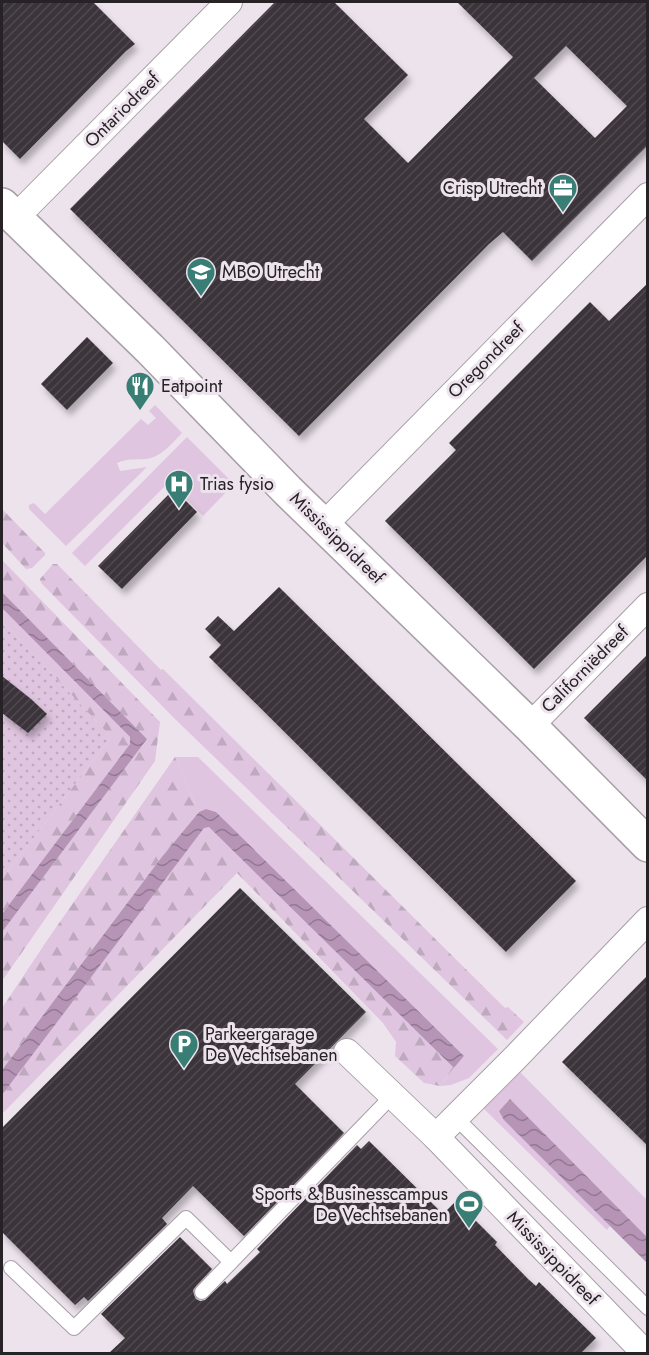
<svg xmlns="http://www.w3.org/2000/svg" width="649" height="1355" font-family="Jost,sans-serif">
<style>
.grass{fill:#dfc5df}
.forest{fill:url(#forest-firs)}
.garden{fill:url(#garden-dots)}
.water{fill:url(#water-waves)}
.building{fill:url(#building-hatch);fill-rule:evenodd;filter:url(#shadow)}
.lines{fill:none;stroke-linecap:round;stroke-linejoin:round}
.lane-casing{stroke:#a79ea6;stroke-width:16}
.street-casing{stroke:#a79ea6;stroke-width:28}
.secondary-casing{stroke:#a79ea6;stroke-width:36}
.lane{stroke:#fff;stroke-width:14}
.street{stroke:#fff;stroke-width:26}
.secondary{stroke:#fff;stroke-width:33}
.labels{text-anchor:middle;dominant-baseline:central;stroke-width:6;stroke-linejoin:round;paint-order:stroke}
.street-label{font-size:18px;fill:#262225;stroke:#ede3ed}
.poi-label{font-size:18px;fill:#262225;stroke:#ede3ed;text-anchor:start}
</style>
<defs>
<pattern id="forest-firs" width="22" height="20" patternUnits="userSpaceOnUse" patternTransform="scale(1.5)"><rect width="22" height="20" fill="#dfc5df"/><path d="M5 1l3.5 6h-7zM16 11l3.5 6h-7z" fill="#bfa9bf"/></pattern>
<pattern id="garden-dots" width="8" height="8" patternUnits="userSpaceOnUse" patternTransform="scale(1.5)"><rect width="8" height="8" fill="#dfc5df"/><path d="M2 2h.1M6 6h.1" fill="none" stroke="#bfa9bf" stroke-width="1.8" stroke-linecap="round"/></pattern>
<pattern id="water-waves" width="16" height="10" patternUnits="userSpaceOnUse" patternTransform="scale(1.5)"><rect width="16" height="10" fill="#b594b5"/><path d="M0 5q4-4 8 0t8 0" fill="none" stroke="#937893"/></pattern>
<pattern id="building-hatch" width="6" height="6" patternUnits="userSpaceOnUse" patternTransform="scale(1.5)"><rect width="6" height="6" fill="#3b343b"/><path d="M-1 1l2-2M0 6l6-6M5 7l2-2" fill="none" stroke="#4f494f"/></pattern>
<filter id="shadow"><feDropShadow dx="3.5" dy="6" stdDeviation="3" flood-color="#0004"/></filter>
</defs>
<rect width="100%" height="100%" fill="#ede3ed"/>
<!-- grass -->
<g class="grass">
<path d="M 155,405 L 182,433 C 172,443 162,457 146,459 C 136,460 127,458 117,463 L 120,471 L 147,467 L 66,546 L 29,509 L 29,505 L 34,503 L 45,514 L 141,419 L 148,425 L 156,418 L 149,411 Z"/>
<path d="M 187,437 L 234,484 L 203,516 L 169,482 L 85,566 L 72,553 Z"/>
<path d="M 175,757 L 198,757 L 498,1049 L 469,1078 L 451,1085 L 440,1086 L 464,1056 L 216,812 L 206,809 L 199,812 Z"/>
<path d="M 519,1071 L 647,1200 L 647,1237 L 510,1099 L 499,1111 L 610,1226 L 607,1230 L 483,1108 Z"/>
</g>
<!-- forest -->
<g class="forest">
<path d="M 2,509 L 45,553 L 45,555 L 32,568 L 26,569 L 2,543 Z"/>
<path d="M 2,560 L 160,722 L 155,761 L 2,981 L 2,932 L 147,739 L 2,592 Z"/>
<path d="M 53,564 L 57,564 L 161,670 L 163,669 L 505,1008 L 508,1007 L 524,1022 L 507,1040 L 176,720 L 41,583 L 40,579 Z"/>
<path d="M 2,608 L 130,737 L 130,744 L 2,914 L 2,879 L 111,737 L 2,621 Z"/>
<path d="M 175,757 L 199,812 L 161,858 L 2,1070 L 2,1008 L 48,939 Z"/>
<path d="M 204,827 L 210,827 L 454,1068 L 440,1086 L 424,1083 L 395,1056 L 396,1042 L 383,1023 L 237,873 L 2,1114 L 2,1095 Z"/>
</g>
<!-- garden -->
<path class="garden" d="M 2,621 L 111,737 L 2,879 Z"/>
<!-- water -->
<g class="water">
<path d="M 2,592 L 147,739 L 2,932 L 2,914 L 130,744 L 130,737 L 2,608 Z"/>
<path d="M 206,809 L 216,812 L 464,1056 L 454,1068 L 209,827 L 204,828 L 2,1095 L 2,1070 L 161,858 L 199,812 Z"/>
<path d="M 510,1099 L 647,1237 L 647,1263 L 504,1120 L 499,1111 Z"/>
</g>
<!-- building -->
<g class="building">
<path d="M 2,2 L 93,2 L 135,44 L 126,51 L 20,159 L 2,141 Z"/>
<path d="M 275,2 L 334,2 L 408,75 L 364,119 L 408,163 L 513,57 L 457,2 L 648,2 L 648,145 L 532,261 L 503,232 L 489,244 L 299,436 L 70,209 ZM 566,46 L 627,106 L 595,138 L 534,78 Z"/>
<path d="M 648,283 L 648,555 L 534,669 L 385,521 L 456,450 L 449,443 L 590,302 L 609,321 Z"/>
<path d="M 87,337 L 113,363 L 67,410 L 41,384 Z"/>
<path d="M 174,489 L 197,512 L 122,589 L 98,566 Z"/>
<path d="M 279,587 L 576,881 L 506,952 L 209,657 L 221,645 L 205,629 L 218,616 L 234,631 Z"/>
<path d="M 648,654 L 648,781 L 584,718 Z"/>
<path d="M 2,676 L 31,699 L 47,714 L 28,733 L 2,713 Z"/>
<path d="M 240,888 L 366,1012 L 295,1084 L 344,1133 L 244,1236 L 193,1186 L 162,1218 L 167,1224 L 88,1301 L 84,1297 L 75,1305 L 2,1232 L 2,1128 Z"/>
<path d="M 648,975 L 648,1146 L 562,1062 Z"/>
<path d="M 369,1141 L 443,1214 L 456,1201 L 497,1242 L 495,1245 L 528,1279 L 536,1286 L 539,1282 L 596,1338 L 581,1353 L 109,1353 L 125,1338 L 101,1314 L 180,1237 L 212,1269 L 196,1286 L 193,1290 L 194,1295 L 196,1299 L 200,1301 L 205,1300 L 225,1281 L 227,1284 L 260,1252 L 257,1249 L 357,1145 L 361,1149 Z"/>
</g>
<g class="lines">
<!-- lane casing -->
<g class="lane-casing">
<g id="lane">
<path d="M 455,1117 L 648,1308"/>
<path d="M 11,1268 L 74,1328 L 186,1218 L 231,1262"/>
<path d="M 202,1292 L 392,1096"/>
</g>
</g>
<!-- street casing -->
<g class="street-casing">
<g id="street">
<path d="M 15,218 L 229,2"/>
<path d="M 324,525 L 648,196"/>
<path d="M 530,726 L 648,606"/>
<path d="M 347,1052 L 436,1137 L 646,1354"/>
<path d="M 436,1137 L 515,1058 L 648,920"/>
</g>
</g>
<!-- secondary casing -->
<g class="secondary-casing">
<path id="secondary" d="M 2,205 L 150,349 L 288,491 L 530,726 L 648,845"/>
</g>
<!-- lane -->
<use href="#lane" class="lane"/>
<!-- street -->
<use href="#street" class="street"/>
<!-- secondary -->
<use href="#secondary" class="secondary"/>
</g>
<!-- icons -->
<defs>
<g id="office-pin" transform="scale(1.5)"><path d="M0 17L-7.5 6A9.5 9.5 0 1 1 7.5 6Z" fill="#387e74" stroke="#ede3ed"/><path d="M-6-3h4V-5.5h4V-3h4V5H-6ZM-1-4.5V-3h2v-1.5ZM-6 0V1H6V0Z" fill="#fff"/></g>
<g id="university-pin" transform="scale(1.5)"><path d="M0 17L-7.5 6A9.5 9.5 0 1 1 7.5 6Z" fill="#387e74" stroke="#ede3ed"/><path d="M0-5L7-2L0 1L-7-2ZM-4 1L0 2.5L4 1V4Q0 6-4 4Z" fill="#fff"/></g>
<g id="restaurant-pin" transform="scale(1.5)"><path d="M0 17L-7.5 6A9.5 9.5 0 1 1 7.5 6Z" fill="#387e74" stroke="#ede3ed"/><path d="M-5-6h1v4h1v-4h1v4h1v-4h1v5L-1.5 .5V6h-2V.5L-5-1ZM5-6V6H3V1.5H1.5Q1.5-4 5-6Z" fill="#fff"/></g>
<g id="hospital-pin" transform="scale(1.5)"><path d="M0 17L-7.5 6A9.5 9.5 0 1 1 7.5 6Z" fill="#387e74" stroke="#ede3ed"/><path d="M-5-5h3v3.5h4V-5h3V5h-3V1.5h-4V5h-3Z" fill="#fff"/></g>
<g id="parking-pin" transform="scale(1.5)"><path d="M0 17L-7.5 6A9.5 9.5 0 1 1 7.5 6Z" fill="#387e74" stroke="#ede3ed"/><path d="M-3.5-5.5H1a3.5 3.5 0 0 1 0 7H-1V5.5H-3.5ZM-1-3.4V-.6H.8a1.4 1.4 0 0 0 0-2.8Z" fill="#fff"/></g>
<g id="stadium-pin" transform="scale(1.5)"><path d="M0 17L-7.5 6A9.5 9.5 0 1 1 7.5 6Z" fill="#387e74" stroke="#ede3ed"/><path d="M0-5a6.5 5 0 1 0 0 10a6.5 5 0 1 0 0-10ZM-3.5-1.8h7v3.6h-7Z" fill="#fff"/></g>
</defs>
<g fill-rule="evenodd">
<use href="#office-pin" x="563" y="188"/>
<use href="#university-pin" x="201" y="272"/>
<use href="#restaurant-pin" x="140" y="386"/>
<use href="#hospital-pin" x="179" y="484"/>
<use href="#parking-pin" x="184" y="1044"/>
<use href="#stadium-pin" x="469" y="1204"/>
</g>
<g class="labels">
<!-- street labels -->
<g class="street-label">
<text transform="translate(122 110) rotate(-45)">Ontariodreef</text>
<text transform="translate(486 360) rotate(-45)">Oregondreef</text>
<text transform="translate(337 538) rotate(44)">Mississippidreef</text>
<text transform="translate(585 669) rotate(-45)">Californiëdreef</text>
<text transform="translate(553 1258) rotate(46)">Mississippidreef</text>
</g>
<!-- poi labels -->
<g class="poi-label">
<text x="542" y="188" text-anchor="end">Crisp Utrecht</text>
<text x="222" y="272">MBO Utrecht</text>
<text x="161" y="386">Eatpoint</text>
<text x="200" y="484">Trias fysio</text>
<text x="205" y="1034">Parkeergarage<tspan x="205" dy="21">De Vechtsebanen</tspan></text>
<text x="448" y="1194" text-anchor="end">Sports &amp; Businesscampus<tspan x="448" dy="21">De Vechtsebanen</tspan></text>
</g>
</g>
<!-- border -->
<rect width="649" height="1355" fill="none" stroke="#262225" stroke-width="6"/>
</svg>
